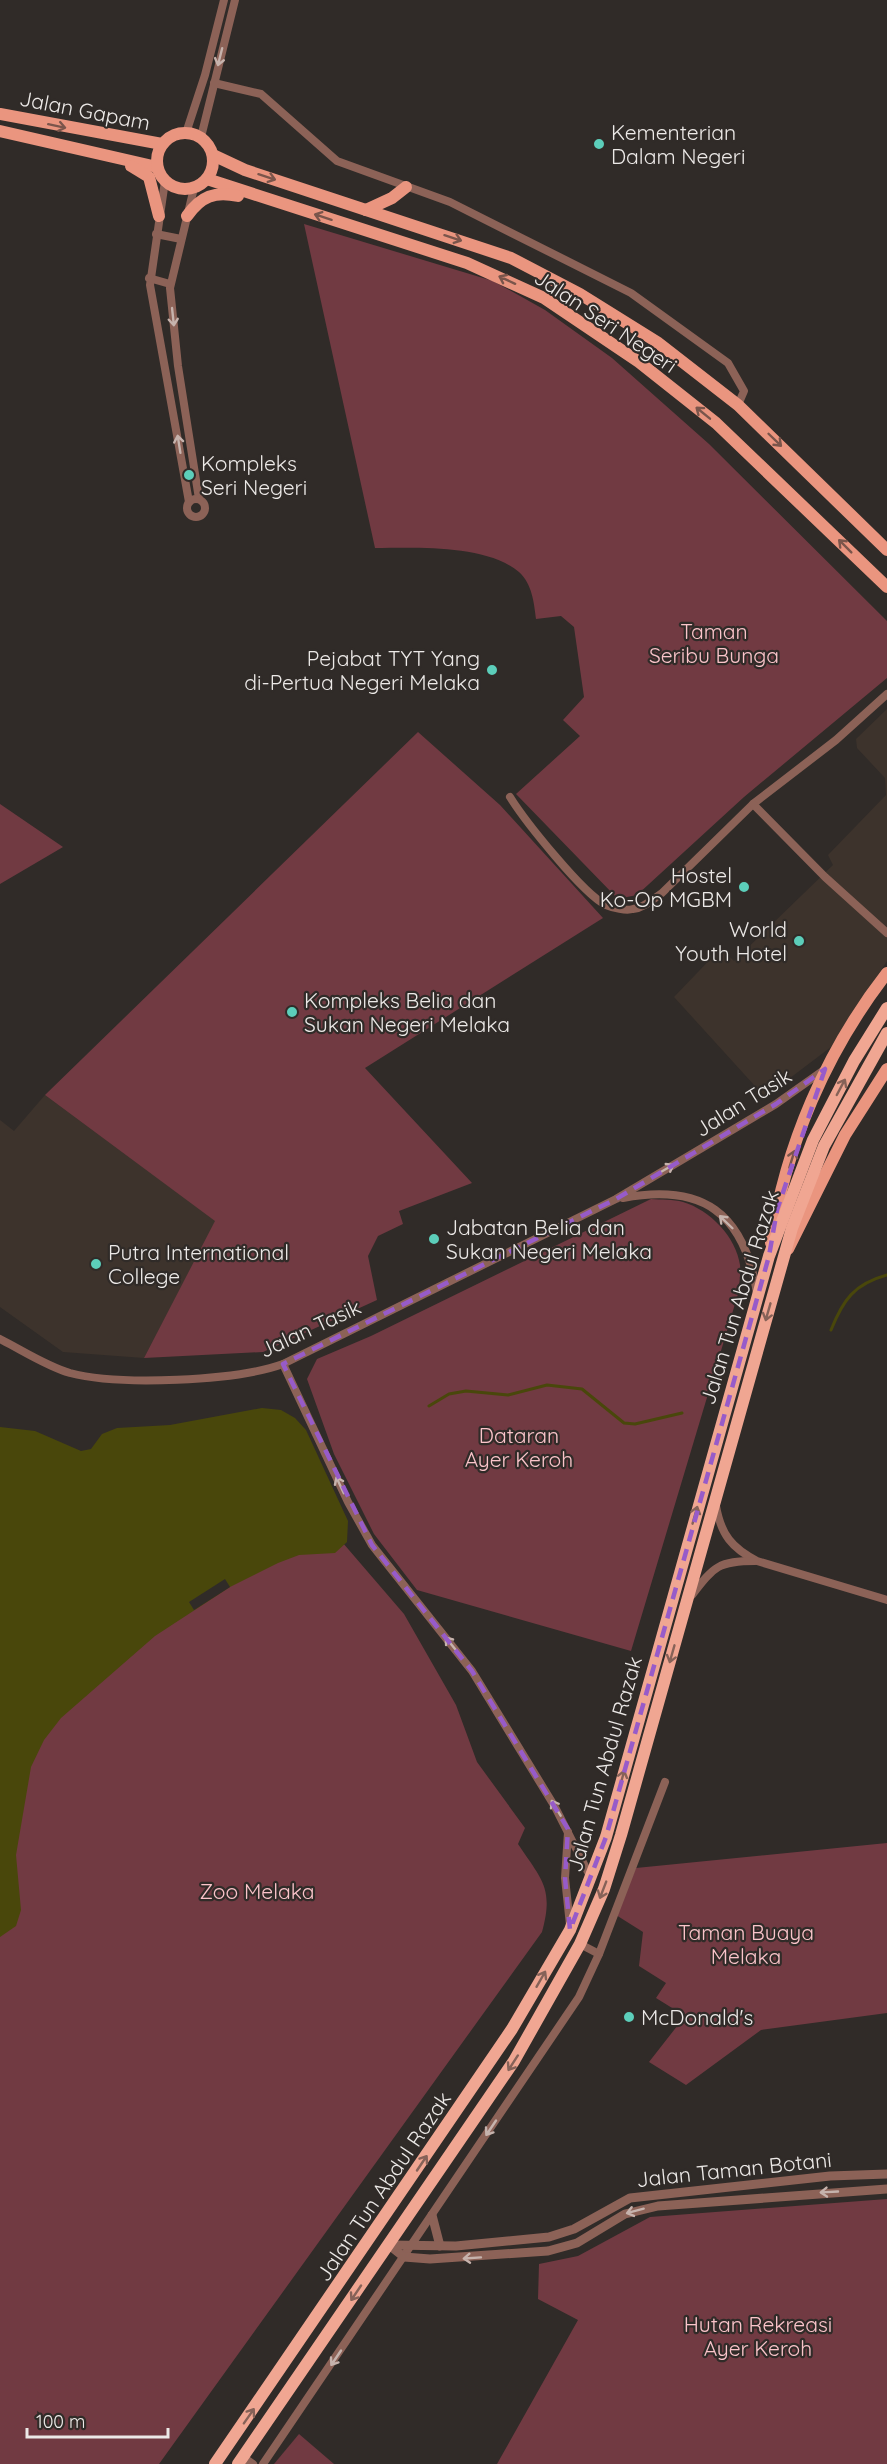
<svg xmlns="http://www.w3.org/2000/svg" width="887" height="2464" font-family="Quicksand,sans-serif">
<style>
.built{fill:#3d332c}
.green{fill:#713a42}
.water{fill:#49470b}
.pier{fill:#302b28}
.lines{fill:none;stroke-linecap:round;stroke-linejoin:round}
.stream{stroke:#49470b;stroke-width:3}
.minor{stroke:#8c6257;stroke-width:8}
.tertiary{stroke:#8c6257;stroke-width:9}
.primary{stroke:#ea957f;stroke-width:12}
.trunk{stroke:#f0a692;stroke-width:12}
.oneway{stroke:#c6b3ad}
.oneway2{stroke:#7a554b}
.oneway3{stroke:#866258}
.marked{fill:none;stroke:#975bc9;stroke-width:4.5;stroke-dasharray:12 8;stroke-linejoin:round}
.poi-dot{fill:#5cceba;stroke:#302b28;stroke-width:2}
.labels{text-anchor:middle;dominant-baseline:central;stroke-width:4.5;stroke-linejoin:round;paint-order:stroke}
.street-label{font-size:21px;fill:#ece9e7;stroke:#302b28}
.poi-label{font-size:21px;fill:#ece9e7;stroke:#302b28;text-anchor:start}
.park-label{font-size:21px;fill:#fbc4ca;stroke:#302b28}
</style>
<rect width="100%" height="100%" fill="#302b28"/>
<!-- built -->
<g class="built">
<path d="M 887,709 L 887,961 L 831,1047 L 765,1097 L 674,997 L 721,948 L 734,961 L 833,865 L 828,855 L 886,795 L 885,778 L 857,748 L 856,739 Z"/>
<path d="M 45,1095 L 216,1221 L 144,1358 L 63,1352 L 0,1307 L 0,1120 L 14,1131 Z"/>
</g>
<!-- green -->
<g class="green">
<path d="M 304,224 L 493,281 L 545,310 L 612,358 L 709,444 L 887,621 L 887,678 L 744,797 L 637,895 L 622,898 L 615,896 L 516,794 L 580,736 L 563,720 L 584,697 L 574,627 L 561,616 L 536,619 C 534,602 532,584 519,572 C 485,544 417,548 375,548 Z"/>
<path d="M 418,732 L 500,805 L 603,918 L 365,1068 L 472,1183 L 399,1211 L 403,1224 L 378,1236 L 368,1256 L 377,1300 L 263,1352 L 144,1358 L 215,1221 L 45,1095 Z"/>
<path d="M 0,804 L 63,847 L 0,884 Z"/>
<path d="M 651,1199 C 661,1200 673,1199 683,1202 C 710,1210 736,1237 740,1265 C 741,1274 739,1285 738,1294 L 631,1651 L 417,1590 L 374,1534 L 334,1454 L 307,1379 L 317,1359 L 371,1336 Z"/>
<path d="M 318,1514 L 404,1614 L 456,1705 L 477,1762 L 525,1828 L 518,1844 C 542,1880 554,1888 542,1932 L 159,2464 L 0,2464 L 0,1734 Z"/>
<path d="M 887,1843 L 887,2013 L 761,2030 L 686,2085 L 649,2062 L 685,2016 L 656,1998 L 666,1983 L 639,1966 L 643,1932 L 616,1915 L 636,1868 Z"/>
<path d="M 887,2199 L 887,2464 L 497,2464 L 578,2320 L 538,2299 L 539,2264 L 578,2256 L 650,2217 Z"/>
<path d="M 299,2434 L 334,2464 L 274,2464 Z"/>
</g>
<!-- water -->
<path class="water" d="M 262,1408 L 281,1410 L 295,1418 L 306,1430 L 348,1521 L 347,1542 L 335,1553 L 299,1555 L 278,1563 L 230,1587 L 155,1636 L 61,1718 L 44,1740 L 31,1767 L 16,1855 L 21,1910 L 16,1926 L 0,1937 L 0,1427 L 35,1431 L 81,1451 L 91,1449 L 102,1434 L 117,1428 L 170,1425 Z"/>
<!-- pier -->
<path class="pier" d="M 225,1579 L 230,1587 L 194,1610 L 189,1602 Z"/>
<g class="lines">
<!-- stream -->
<g class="stream">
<path d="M 831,1330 C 843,1300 854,1284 887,1275"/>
<path d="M 429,1406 L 449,1394 L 466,1391 L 508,1395 L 547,1385 L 582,1389 L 624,1423 L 635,1424 L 682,1413"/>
</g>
<!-- minor -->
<g class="minor">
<path d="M 214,83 L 261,94 L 337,161 L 450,202 L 631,293 L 728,363 L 744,391 L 738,405"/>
<path d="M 186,133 L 205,75 L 224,0"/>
<path d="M 201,137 L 235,0"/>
<path d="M 165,181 L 150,285 L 189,502"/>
<path d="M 194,188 L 170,288 L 178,366 L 199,499"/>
<path d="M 156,234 L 181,239"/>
<path d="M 149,278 L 170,284"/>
<circle cx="196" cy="508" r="9"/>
<path d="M 510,797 C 525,821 583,894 606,905 C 613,908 626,911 633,909 C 644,908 653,899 662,893 L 753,804 L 836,740 L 887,694"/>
<path d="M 753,804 L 825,877 L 887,933"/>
<path d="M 623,1198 C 703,1183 744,1213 757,1293"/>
<path d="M 0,1339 C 22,1350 46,1366 70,1373 C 119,1386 236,1381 283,1364 L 616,1199 L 776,1104 L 824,1070"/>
<path d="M 283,1364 L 348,1502 L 372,1545 L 472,1671 L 555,1807 L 591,1878"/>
<path d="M 716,1506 C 721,1535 732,1548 757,1561 L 887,1600"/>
<path d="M 692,1595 C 714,1566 719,1561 755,1561"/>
<path d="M 568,1832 L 565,1878 L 570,1925"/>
<path d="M 580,1944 L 599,1954"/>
<path d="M 243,2457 L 253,2464"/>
<path d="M 263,2464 L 579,1997 L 599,1954 L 665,1782"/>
</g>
<!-- tertiary -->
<g class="tertiary">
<path d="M 432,2215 L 440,2246"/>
<path d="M 389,2245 L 404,2257 L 430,2259 L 548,2251 L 577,2243 L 625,2214 L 658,2206 L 887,2189"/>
<path d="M 389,2245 L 456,2246 L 549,2237 L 574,2229 L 630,2198 L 830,2176 L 887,2174"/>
</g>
<!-- primary -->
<g class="primary">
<path d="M 0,114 L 162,144"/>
<path d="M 0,131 L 157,167"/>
<circle cx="185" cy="161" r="28"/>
<path d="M 213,155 L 245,170 L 511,258 L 580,294 L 657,342 L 738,405 L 887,550"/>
<path d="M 131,166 L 149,177 L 159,216"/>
<path d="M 207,179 L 467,263 L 544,298 L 639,362 L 716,423 L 887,587"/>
<path d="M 366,210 L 392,198 L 406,187"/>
<path d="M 187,216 C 201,196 215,191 238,196"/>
<path d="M 771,1243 C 785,1146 827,1050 887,973"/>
<path d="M 788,1249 L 845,1135 L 887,1069"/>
</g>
<!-- trunk -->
<g class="trunk">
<path d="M 215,2464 L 512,2029 L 570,1930 L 606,1837 L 769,1256 L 813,1140 L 854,1061 L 887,1008"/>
<path d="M 238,2464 L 514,2061 L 580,1944 L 604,1889 L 621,1835 L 792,1228 L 824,1146 L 887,1033"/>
</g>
</g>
<!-- one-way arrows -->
<defs><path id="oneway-shaft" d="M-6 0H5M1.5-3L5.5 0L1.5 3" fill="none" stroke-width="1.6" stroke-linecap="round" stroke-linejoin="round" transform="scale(1.5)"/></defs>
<g class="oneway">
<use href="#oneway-shaft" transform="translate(220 57) rotate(104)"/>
<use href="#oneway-shaft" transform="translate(173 317) rotate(84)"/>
<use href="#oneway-shaft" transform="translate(179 444) rotate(-99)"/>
<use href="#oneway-shaft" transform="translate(666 1169) rotate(-30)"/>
<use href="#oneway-shaft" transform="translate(726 1222) rotate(-136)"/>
<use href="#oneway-shaft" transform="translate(340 1485) rotate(-115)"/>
<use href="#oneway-shaft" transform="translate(451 1644) rotate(-129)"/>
<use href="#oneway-shaft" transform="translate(556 1808) rotate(-121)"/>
<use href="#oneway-shaft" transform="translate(491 2128) rotate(124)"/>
<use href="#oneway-shaft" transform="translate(829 2192) rotate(177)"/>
<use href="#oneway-shaft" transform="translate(635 2211) rotate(165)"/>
<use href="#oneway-shaft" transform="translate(472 2258) rotate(176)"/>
<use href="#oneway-shaft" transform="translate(336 2358) rotate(124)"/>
</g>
<g class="oneway2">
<use href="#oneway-shaft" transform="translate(57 126) rotate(12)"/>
<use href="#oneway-shaft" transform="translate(267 177) rotate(18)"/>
<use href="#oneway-shaft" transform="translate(323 217) rotate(-162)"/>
<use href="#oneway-shaft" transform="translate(453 238) rotate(18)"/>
<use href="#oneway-shaft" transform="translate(507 280) rotate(-155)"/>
<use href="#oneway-shaft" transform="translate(703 413) rotate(-141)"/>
<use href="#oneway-shaft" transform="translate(775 440) rotate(44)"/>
<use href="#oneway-shaft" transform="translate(845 546) rotate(-135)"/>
<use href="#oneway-shaft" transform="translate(792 1159) rotate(-73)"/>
</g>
<g class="oneway3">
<use href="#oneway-shaft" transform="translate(841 1087) rotate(-62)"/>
<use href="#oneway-shaft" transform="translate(768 1312) rotate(106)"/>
<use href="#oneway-shaft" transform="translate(695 1515) rotate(-74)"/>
<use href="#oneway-shaft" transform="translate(672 1654) rotate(106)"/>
<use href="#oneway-shaft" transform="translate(622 1779) rotate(-75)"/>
<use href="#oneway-shaft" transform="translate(603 1890) rotate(111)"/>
<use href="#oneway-shaft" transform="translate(541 1979) rotate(-60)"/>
<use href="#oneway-shaft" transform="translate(513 2063) rotate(123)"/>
<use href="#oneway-shaft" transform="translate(422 2163) rotate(-56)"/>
<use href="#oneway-shaft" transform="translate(356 2293) rotate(124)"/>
<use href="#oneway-shaft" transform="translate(249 2416) rotate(-55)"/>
</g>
<!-- marked area -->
<path class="marked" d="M 825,1069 L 777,1210 L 769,1256 L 606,1837 L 570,1930 L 565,1878 L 568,1829 L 472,1671 L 372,1545 L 283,1364 L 616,1199 L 776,1104 Z"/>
<!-- markers -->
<g class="poi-dot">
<circle cx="599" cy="144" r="6"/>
<circle cx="189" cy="475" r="6"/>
<circle cx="492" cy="670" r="6"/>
<circle cx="744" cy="887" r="6"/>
<circle cx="799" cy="941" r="6"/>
<circle cx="292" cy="1012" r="6"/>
<circle cx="434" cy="1239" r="6"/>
<circle cx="96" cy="1264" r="6"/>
<circle cx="629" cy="2017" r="6"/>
</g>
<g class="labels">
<!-- street labels -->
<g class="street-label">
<text transform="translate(85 110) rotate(11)">Jalan Gapam</text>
<text transform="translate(606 321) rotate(34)">Jalan Seri Negeri</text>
<text transform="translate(743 1102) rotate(-32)">Jalan Tasik</text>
<text transform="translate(739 1297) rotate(-73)">Jalan Tun Abdul Razak</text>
<text transform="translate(310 1328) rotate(-25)">Jalan Tasik</text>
<text transform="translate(604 1764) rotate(-74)">Jalan Tun Abdul Razak</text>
<text transform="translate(734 2169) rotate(-6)">Jalan Taman Botani</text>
<text transform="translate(383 2186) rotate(-56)">Jalan Tun Abdul Razak</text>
</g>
<!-- poi labels -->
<g class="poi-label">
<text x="611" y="132">Kementerian<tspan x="611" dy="24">Dalam Negeri</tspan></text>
<text x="201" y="463">Kompleks<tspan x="201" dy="24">Seri Negeri</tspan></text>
<text x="480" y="658" text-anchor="end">Pejabat TYT Yang<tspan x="480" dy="24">di-Pertua Negeri Melaka</tspan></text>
<text x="732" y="875" text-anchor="end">Hostel<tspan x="732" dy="24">Ko-Op MGBM</tspan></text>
<text x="787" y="929" text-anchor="end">World<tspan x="787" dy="24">Youth Hotel</tspan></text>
<text x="304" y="1000">Kompleks Belia dan<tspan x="304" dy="24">Sukan Negeri Melaka</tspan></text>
<text x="446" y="1227">Jabatan Belia dan<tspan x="446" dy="24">Sukan Negeri Melaka</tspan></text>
<text x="108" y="1252">Putra International<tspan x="108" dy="24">College</tspan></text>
<text x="641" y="2017">McDonald's</text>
</g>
<!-- park labels -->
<g class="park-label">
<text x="714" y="631">Taman<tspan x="714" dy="24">Seribu Bunga</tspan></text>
<text x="519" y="1435">Dataran<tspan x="519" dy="24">Ayer Keroh</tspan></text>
<text x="257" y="1891">Zoo Melaka</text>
<text x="746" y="1932">Taman Buaya<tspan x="746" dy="24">Melaka</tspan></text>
<text x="758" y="2324">Hutan Rekreasi<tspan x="758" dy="24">Ayer Keroh</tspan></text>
</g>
</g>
<!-- scale -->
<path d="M27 2428v9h141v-9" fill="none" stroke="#ece9e7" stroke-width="3"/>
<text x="36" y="2428" font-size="18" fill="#ece9e7" stroke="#302b28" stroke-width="4.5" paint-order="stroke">100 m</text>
</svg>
